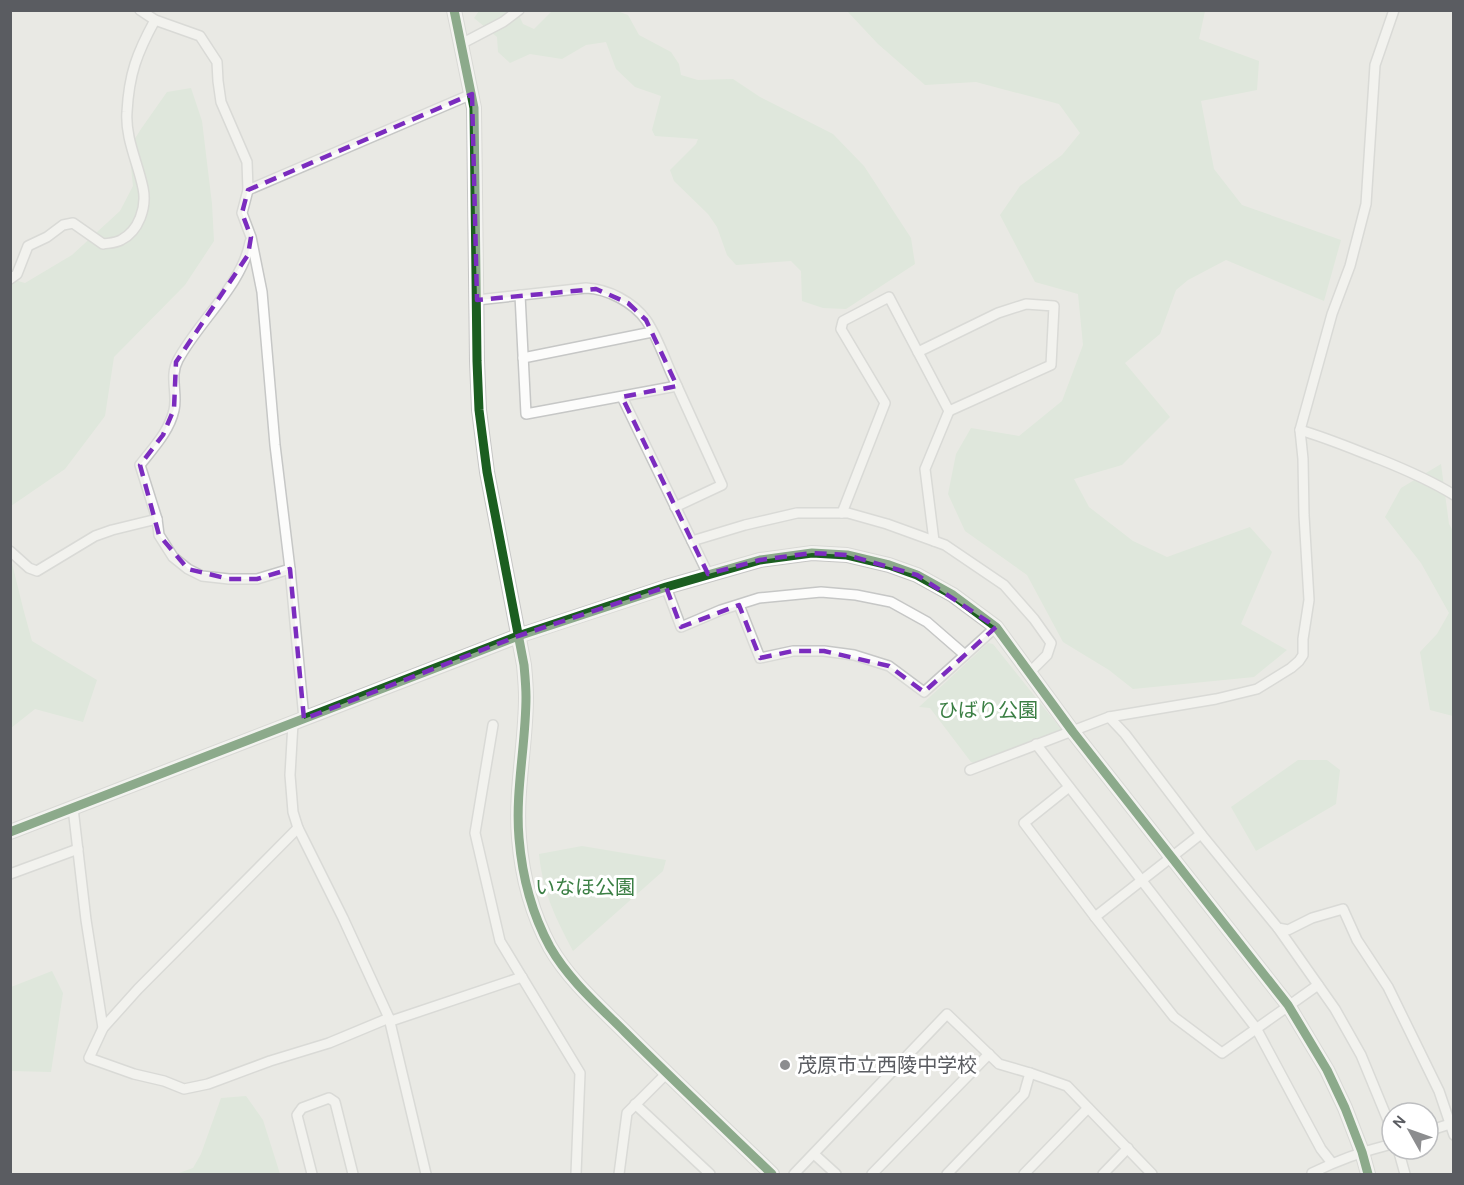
<svg xmlns="http://www.w3.org/2000/svg" width="1464" height="1185" font-family="Karla,'Noto Sans JP',sans-serif">
<style>
.green{fill:#d2e5d2}
.lines{fill:none;stroke-linecap:round;stroke-linejoin:round}
.street-casing{stroke:#c6c7c6;stroke-width:12}
.secondary-casing{stroke:#c6c6c5;stroke-width:16}
.street{stroke:#fcfcfb;stroke-width:9}
.secondary{stroke:#fcfcfb;stroke-width:14}
.cycleway-casing{stroke:#fff;stroke-width:13}
.cycleway{stroke:#1b5e20;stroke-width:9}
.marked{fill:none;stroke:#7b2cbf;stroke-width:4.5;stroke-dasharray:12 8;stroke-linejoin:round}
.poi-dot{fill:#8c8d8f;stroke:#fff;stroke-width:2}
.labels{text-anchor:middle;dominant-baseline:central;stroke-width:6;stroke-linejoin:round;paint-order:stroke}
.park-label{font-size:20px;fill:#3b7f44;stroke:#fff}
.poi-label{font-size:20px;fill:#5a5c61;stroke:#fff;text-anchor:start}
</style>
<rect width="100%" height="100%" fill="#e9e9e4"/>
<!-- green -->
<g class="green">
<path d="M 479,11 L 517,11 L 523,24 L 534,29 L 552,11 L 617,11 L 628,15 L 639,35 L 671,52 L 679,64 L 681,75 L 698,80 L 733,79 L 760,97 L 833,134 L 864,166 L 911,238 L 915,264 L 846,309 L 823,308 L 802,301 L 801,271 L 791,261 L 736,265 L 727,255 L 717,227 L 708,214 L 674,181 L 670,170 L 696,144 L 698,139 L 655,136 L 652,130 L 661,96 L 635,87 L 616,69 L 606,42 L 586,45 L 562,59 L 530,54 L 510,63 L 498,52 L 497,37 L 474,18 Z"/>
<path d="M 847,11 L 1205,11 L 1199,39 L 1259,61 L 1257,90 L 1201,101 L 1214,169 L 1242,205 L 1341,240 L 1324,301 L 1226,260 L 1188,280 L 1176,290 L 1160,334 L 1125,363 L 1170,417 L 1122,465 L 1074,479 L 1089,507 L 1133,541 L 1167,557 L 1250,527 L 1272,552 L 1241,624 L 1287,650 L 1254,677 L 1133,689 L 1109,670 L 1063,642 L 1027,575 L 965,531 L 948,494 L 956,454 L 971,428 L 1019,436 L 1062,401 L 1083,345 L 1078,294 L 1035,282 L 1000,215 L 1020,186 L 1062,155 L 1080,133 L 1059,104 L 976,82 L 925,85 L 878,44 Z"/>
<path d="M 191,88 L 202,121 L 212,204 L 214,241 L 185,285 L 114,357 L 105,416 L 65,469 L 11,506 L 11,279 L 25,283 L 72,255 L 120,211 L 133,186 L 129,148 L 141,129 L 167,92 Z"/>
<path d="M 1441,464 L 1449,524 L 1453,531 L 1453,716 L 1430,710 L 1420,652 L 1437,634 L 1449,613 L 1421,563 L 1385,517 L 1401,488 Z"/>
<path d="M 10,555 L 23,608 L 32,641 L 97,680 L 83,722 L 35,709 L 11,728 Z"/>
<path d="M 988,643 L 993,644 L 1061,729 L 1059,733 L 974,763 L 971,762 L 930,708 L 919,707 Z"/>
<path d="M 1298,760 L 1327,760 L 1340,770 L 1336,804 L 1256,851 L 1231,807 Z"/>
<path d="M 582,846 L 666,860 L 663,871 L 573,951 C 555,917 543,893 539,854 Z"/>
<path d="M 52,971 L 63,993 L 51,1072 L 11,1071 L 11,987 Z"/>
<path d="M 246,1096 L 263,1120 L 280,1174 L 176,1174 L 193,1168 L 201,1154 L 221,1098 Z"/>
</g>
<g class="lines">
<!-- street casing -->
<g class="street-casing">
<g id="street">
<path d="M 140,10 L 155,20 L 200,36 L 217,62 L 218,81 L 221,102 L 247,162 L 248,190 L 242,213 L 251,237 L 262,292 L 275,445 L 290,569 L 304,719"/>
<path d="M 461,44 L 503,22 L 519,10"/>
<path d="M 248,190 L 472,94"/>
<path d="M 250,242 C 242,285 198,322 178,360 C 169,376 178,394 174,410 C 169,432 153,448 140,465 L 157,519 L 159,535 L 173,557 L 188,569 L 202,576 L 229,579 L 257,579 L 290,569"/>
<path d="M 10,279 L 17,274 L 28,246 L 47,237 L 63,225 L 73,223 L 103,244 C 109,243 116,243 121,240 C 139,231 147,207 143,188 C 138,163 125,138 127,112 C 129,74 137,53 155,20"/>
<path d="M 520,295 L 526,414 L 677,386"/>
<path d="M 477,300 L 586,288 C 608,289 633,302 646,320 C 657,336 664,357 672,375 C 689,412 705,448 722,485 L 675,507"/>
<path d="M 918,352 L 998,313 L 1026,304 L 1054,306 L 1051,365 L 949,411"/>
<path d="M 523,358 L 652,332"/>
<path d="M 622,397 L 708,574"/>
<path d="M 1300,430 C 1327,438 1353,449 1379,459 C 1404,469 1430,480 1454,495"/>
<path d="M 842,513 L 885,403 L 841,329 L 843,321 L 889,297 L 949,411 L 925,469 L 934,541"/>
<path d="M 692,541 L 745,525 L 797,513 L 848,513 L 887,524 L 945,545 L 1004,585 L 1034,619 L 1051,643 L 1047,655 L 1030,672"/>
<path d="M 10,551 L 29,568 L 37,571 L 95,536 L 112,530 L 157,519"/>
<path d="M 666,587 L 681,627 L 721,610 L 759,598 L 821,592 L 856,595 L 891,602 L 927,622 L 965,655"/>
<path d="M 739,605 L 760,658 L 793,651 L 824,651 L 854,655 L 889,666 L 924,692 L 996,627"/>
<path d="M 1109,717 L 1125,734 L 1201,834 L 1278,928 L 1288,930 L 1312,918 L 1343,909 L 1357,940 L 1388,987 L 1439,1091 L 1454,1135"/>
<path d="M 293,723 L 290,775 L 293,812 L 298,828 L 343,918 L 389,1018 L 426,1174"/>
<path d="M 493,725 L 475,833 L 500,941 L 580,1073 L 576,1174"/>
<path d="M 1036,744 L 1256,1028 L 1321,1149 L 1332,1163"/>
<path d="M 970,770 L 1109,717 L 1216,699 L 1257,689 L 1291,668 L 1299,661 L 1303,655 L 1303,639 L 1309,600 L 1304,515 L 1303,459 L 1300,430 L 1332,314 L 1350,266 L 1366,204 L 1375,65 L 1394,10"/>
<path d="M 1069,787 L 1024,823 L 1095,917 L 1174,1017 L 1222,1053 L 1318,985"/>
<path d="M 73,808 L 86,920 L 103,1028"/>
<path d="M 298,828 L 138,989 L 103,1028 L 89,1058 L 134,1074 L 164,1081 L 184,1089 L 208,1084 L 270,1061 L 329,1043 L 389,1018"/>
<path d="M 10,874 L 78,849"/>
<path d="M 1095,917 L 1201,834"/>
<path d="M 1278,928 L 1335,1009 L 1361,1055 L 1392,1130"/>
<path d="M 391,1021 L 522,977"/>
<path d="M 635,1104 L 710,1174"/>
<path d="M 1428,1131 L 1450,1124"/>
<path d="M 1398,1149 L 1405,1174"/>
<path d="M 814,1154 L 836,1174"/>
<path d="M 312,1174 L 297,1115 L 302,1108 L 329,1098 L 335,1102 L 353,1174"/>
<path d="M 619,1174 L 627,1113 L 667,1073"/>
<path d="M 794,1174 L 947,1014 L 999,1064 L 1030,1073 L 1067,1086 L 1152,1174"/>
<path d="M 872,1174 L 989,1054"/>
<path d="M 947,1174 L 1024,1094 L 1030,1073"/>
<path d="M 1024,1174 L 1088,1108"/>
<path d="M 1103,1174 L 1128,1148"/>
<path d="M 1313,1174 L 1312,1173 C 1338,1160 1364,1151 1392,1144"/>
</g>
</g>
<!-- secondary casing -->
<g class="secondary-casing">
<g id="secondary">
<path d="M 454,10 L 474,108 L 477,361 L 479,410 L 487,472 L 524,665 C 525,676 526,686 526,697 C 526,744 515,791 519,838 C 522,875 532,914 550,947 C 569,980 598,1005 625,1032 C 673,1080 723,1127 772,1174"/>
<path d="M 10,832 L 518,636 L 666,587 L 760,560 L 812,553 L 847,555 L 889,565 L 917,575 L 953,595 L 996,627 L 1073,732 L 1288,1005 L 1327,1070 L 1345,1108 L 1362,1152 L 1368,1174"/>
</g>
</g>
<!-- street -->
<use href="#street" class="street"/>
<!-- secondary -->
<use href="#secondary" class="secondary"/>
<!-- cycleway casing -->
<g class="cycleway-casing">
<g id="cycleway">
<path d="M 454,10 L 474,108 L 477,361 L 479,410 L 487,472 L 524,665 C 525,676 526,686 526,697 C 526,744 515,791 519,838 C 522,875 532,914 550,947 C 569,980 598,1005 625,1032 C 673,1080 723,1127 772,1174"/>
<path d="M 10,832 L 518,636 L 666,587 L 760,560 L 812,553 L 847,555 L 889,565 L 917,575 L 953,595 L 996,627 L 1073,732 L 1288,1005 L 1327,1070 L 1345,1108 L 1362,1152 L 1368,1174"/>
</g>
</g>
<!-- cycleway -->
<use href="#cycleway" class="cycleway"/>
</g>
<!-- marked area -->
<path d="M0 0H1464V1185H0ZM 472,94 L 477,300 L 596,289 L 628,303 L 646,320 L 677,386 L 622,397 L 708,574 L 760,560 L 812,553 L 847,555 L 917,575 L 996,627 L 924,692 L 889,666 L 824,651 L 793,651 L 760,658 L 739,605 L 681,627 L 666,587 L 518,636 L 304,719 L 290,569 L 257,579 L 229,579 L 188,569 L 159,535 L 140,465 L 163,435 L 174,409 L 176,362 L 248,255 L 251,237 L 242,213 L 248,190 Z" fill="#e9e9e4" fill-opacity=".55" fill-rule="evenodd"/>
<path class="marked" d="M 472,94 L 477,300 L 596,289 L 628,303 L 646,320 L 677,386 L 622,397 L 708,574 L 760,560 L 812,553 L 847,555 L 917,575 L 996,627 L 924,692 L 889,666 L 824,651 L 793,651 L 760,658 L 739,605 L 681,627 L 666,587 L 518,636 L 304,719 L 290,569 L 257,579 L 229,579 L 188,569 L 159,535 L 140,465 L 163,435 L 174,409 L 176,362 L 248,255 L 251,237 L 242,213 L 248,190 Z"/>
<!-- markers -->
<circle class="poi-dot" cx="785" cy="1065" r="6"/>
<g class="labels">
<!-- park labels -->
<g class="park-label">
<text x="988" y="710">ひばり公園</text>
<text x="585" y="887">いなほ公園</text>
</g>
<!-- poi labels -->
<g class="poi-label">
<text x="797" y="1065">茂原市立西陵中学校</text>
</g>
</g>
<!-- border -->
<rect width="1464" height="1185" fill="none" stroke="#5a5c61" stroke-width="24"/>
<!-- north arrow -->
<g transform="translate(1410 1131) rotate(310)"><circle r="28" fill="#ffffff" stroke="#bdbec0" stroke-width="1.5"/>
<path d="M0-4.5L10 22L0 15L-10 22Z" fill="#8c8d8f"/>
<text y="-9" font-size="16" font-weight="bold" text-anchor="middle" fill="#5a5c61">N</text>
</g>
</svg>
